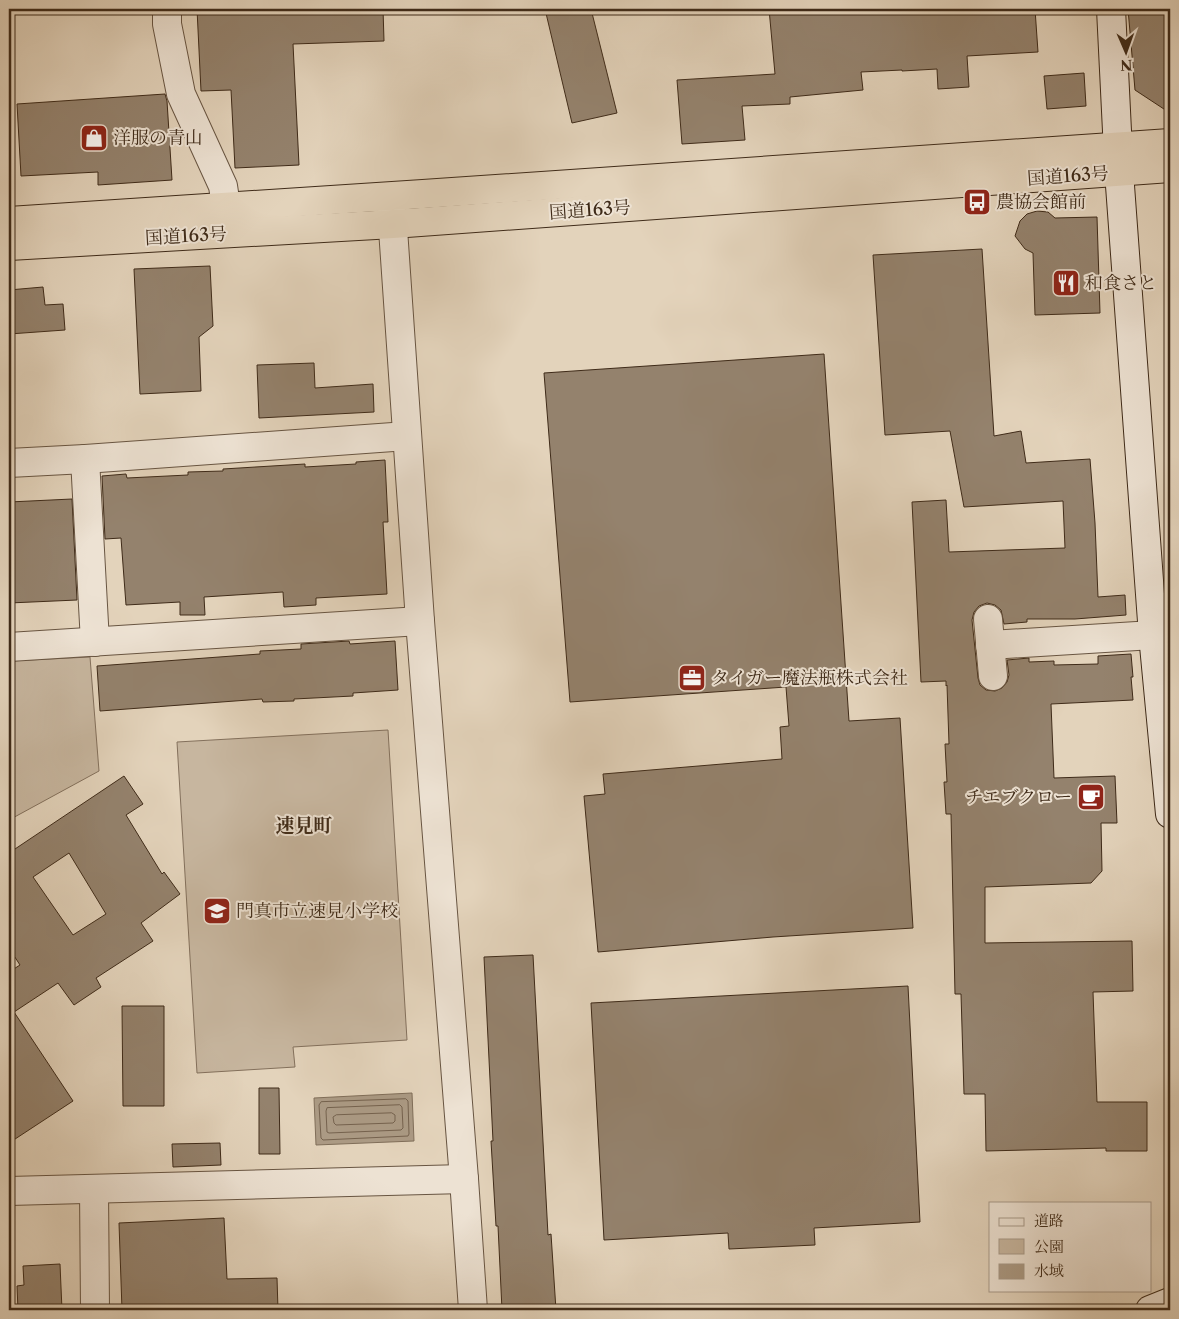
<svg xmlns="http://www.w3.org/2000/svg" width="1179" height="1319" font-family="'Libre Caslon Text','Noto Serif JP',serif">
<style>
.green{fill:#c7b69f;stroke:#83705c}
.water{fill:#ab9a84;stroke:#806e59}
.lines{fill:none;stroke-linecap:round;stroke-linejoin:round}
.shore{stroke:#75624e;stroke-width:1}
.building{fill:#94826d;stroke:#3f2b19;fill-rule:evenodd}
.street-casing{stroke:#685542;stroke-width:30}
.secondary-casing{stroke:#3f2b19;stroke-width:30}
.highway-casing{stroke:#3f2b19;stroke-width:30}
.street{stroke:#ede2d3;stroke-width:28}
.secondary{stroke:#ede2d3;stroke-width:28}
.highway{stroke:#e3d3bb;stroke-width:28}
.labels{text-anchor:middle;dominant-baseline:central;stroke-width:4;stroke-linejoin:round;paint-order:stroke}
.poi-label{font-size:18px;fill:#3f2b19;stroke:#ede2d3;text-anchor:start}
.street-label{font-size:18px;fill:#3f2b19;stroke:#ede2d3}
.neighbourhood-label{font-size:19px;font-weight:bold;fill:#3f2b19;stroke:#ede2d3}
</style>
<rect width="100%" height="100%" fill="#e3d3bb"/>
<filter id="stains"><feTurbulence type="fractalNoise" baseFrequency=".004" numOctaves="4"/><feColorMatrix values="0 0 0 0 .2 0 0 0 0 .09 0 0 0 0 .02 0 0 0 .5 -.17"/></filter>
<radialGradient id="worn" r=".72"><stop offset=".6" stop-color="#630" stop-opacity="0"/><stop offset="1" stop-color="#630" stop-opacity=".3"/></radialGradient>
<!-- green -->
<g class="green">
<path d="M 90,657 L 99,771 L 9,820 L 9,661 Z"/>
<path d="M 388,730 L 407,1040 L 293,1047 L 295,1067 L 197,1073 L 177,742 Z"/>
</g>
<!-- water -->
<path class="water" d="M 412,1093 L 414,1141 L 316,1145 L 314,1098 Z"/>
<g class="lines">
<!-- shore -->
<g class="shore">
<path d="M 406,1099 L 408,1101 L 409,1134 L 408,1136 L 323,1140 L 321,1138 L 319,1105 L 321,1102 Z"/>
<path d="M 400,1105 L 402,1107 L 403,1128 L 401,1130 L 329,1133 L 327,1132 L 326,1111 L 327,1108 Z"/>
<path d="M 392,1113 L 395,1115 L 395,1121 L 393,1123 L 336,1125 L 334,1123 L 333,1117 L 336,1115 Z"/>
</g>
</g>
<!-- building -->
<g class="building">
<path d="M 197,9 L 383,9 L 384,41 L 293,44 L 299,165 L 235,168 L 231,90 L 201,91 Z"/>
<path d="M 545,9 L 591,9 L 617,113 L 572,123 Z"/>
<path d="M 769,9 L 1035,9 L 1038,52 L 967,56 L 969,87 L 938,89 L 937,69 L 902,71 L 902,70 L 861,72 L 863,90 L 790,97 L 790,104 L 742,106 L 745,140 L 682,144 L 677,80 L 775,74 Z"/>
<path d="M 1128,9 L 1170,9 L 1170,113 L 1135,90 Z"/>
<path d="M 1084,73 L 1086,106 L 1047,109 L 1044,76 Z"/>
<path d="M 165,94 L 167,101 L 172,180 L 98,185 L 98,172 L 21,176 L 17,104 Z"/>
<path d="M 1037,211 L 1048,212 L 1055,218 L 1097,217 L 1100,313 L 1035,315 L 1033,253 L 1025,249 L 1015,236 L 1020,221 L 1027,214 Z"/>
<path d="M 982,249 L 994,436 L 1021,431 L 1026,463 L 1090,459 L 1095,523 L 1098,597 L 1125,595 L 1126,615 L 1075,619 L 1027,619 L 1027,622 L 1004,624 L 1001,610 L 995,605 L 987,603 L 979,606 L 974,612 L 972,620 L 978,678 L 980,685 L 986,690 L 995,691 L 1002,688 L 1007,682 L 1009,675 L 1007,660 L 1029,658 L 1029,662 L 1054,661 L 1054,665 L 1098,664 L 1098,656 L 1131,654 L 1133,677 L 1131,677 L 1133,700 L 1051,704 L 1054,778 L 1115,776 L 1117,823 L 1101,823 L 1102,871 L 1091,883 L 985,887 L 985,943 L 1132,941 L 1133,991 L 1093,992 L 1097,1102 L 1147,1102 L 1147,1151 L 1106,1151 L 1106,1148 L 986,1151 L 985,1094 L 964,1094 L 961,994 L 955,994 L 951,814 L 946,814 L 944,782 L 947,782 L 945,744 L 949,744 L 947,685 L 946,686 L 946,681 L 921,682 L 912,502 L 946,500 L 949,552 L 1065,548 L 1063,501 L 964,507 L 950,431 L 885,435 L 873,255 Z"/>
<path d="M 210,266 L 213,326 L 199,337 L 201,391 L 140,394 L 134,269 Z"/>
<path d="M 43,287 L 45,305 L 63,304 L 65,330 L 9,334 L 9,290 Z"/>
<path d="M 824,354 L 849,721 L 900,718 L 913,928 L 773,937 L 598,952 L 584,796 L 605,794 L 603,774 L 782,759 L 780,727 L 789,726 L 786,687 L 570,702 L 544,373 Z"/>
<path d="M 314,363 L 315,388 L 373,384 L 374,412 L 259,418 L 257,365 Z"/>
<path d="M 385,460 L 388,522 L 383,522 L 387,594 L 316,598 L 316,605 L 284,607 L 283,592 L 204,597 L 205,615 L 180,615 L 180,602 L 126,605 L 121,538 L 105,539 L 102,476 L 126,474 L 127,478 L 188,475 L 188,472 L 223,471 L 223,469 L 305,464 L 305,467 L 356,464 L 356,462 Z"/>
<path d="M 72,499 L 77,600 L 9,603 L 9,502 Z"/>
<path d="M 349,641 L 350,644 L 395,641 L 398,690 L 353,693 L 353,696 L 294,699 L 294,701 L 263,702 L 262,699 L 100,711 L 97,666 L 260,654 L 260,651 L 301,649 L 301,644 Z"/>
<path d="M 124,776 L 143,804 L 126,815 L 162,874 L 164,872 L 180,894 L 141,923 L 153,941 L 96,978 L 101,987 L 74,1005 L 58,983 L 14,1012 L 73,1101 L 9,1143 L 9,972 L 20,965 L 9,948 L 9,853 ZM 69,853 L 106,914 L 73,935 L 33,877 Z"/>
<path d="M 533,955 L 548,1235 L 551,1234 L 556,1310 L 502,1310 L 498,1226 L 496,1226 L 491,1141 L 493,1141 L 484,957 Z"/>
<path d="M 908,986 L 920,1222 L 814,1228 L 815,1245 L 729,1249 L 728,1233 L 604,1240 L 591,1003 Z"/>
<path d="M 122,1006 L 164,1006 L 164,1106 L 123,1106 Z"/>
<path d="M 259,1088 L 279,1088 L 280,1154 L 259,1154 Z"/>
<path d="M 220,1143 L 221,1165 L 173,1167 L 172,1144 Z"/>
<path d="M 224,1218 L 227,1279 L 277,1278 L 278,1310 L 122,1310 L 119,1223 Z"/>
<path d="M 60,1264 L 62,1310 L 18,1310 L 17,1286 L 24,1285 L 23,1266 Z"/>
</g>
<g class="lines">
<!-- street casing -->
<g class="street-casing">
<g id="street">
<path d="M 167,9 L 167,24 L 181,94 L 223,186 L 226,206"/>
<path d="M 391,200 L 420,621 L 464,1179 L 473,1310"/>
<path d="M 85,459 L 95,642"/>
<path d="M 9,463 L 85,459 L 407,436"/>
<path d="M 988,619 L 993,676"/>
<path d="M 990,645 L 1153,635"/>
<path d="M 9,647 L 420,621"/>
<path d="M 94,1189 L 95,1310"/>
<path d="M 9,1191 L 464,1179"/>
</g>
</g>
<!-- secondary casing -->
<g class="secondary-casing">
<g id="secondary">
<path d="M 1111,9 L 1119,172 L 1153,635 L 1170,814"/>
<path d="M 1150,1310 L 1170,1302"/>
</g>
</g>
<!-- highway casing -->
<g class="highway-casing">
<g id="highway">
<path d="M 9,221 L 423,194 L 1170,143"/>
<path d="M 9,246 L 393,224 L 1170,168"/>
</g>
</g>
<!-- street -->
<use href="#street" class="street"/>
<!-- secondary -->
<use href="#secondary" class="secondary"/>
<!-- highway -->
<use href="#highway" class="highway"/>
</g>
<!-- icons -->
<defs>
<g id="shop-square" transform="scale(1.4375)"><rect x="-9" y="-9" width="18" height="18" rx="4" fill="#8f2418" stroke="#ede2d3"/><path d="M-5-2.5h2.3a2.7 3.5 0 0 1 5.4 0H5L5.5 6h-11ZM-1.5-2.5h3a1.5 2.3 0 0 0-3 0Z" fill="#fff"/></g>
<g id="bus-square" transform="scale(1.4375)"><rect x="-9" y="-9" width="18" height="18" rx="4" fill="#8f2418" stroke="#ede2d3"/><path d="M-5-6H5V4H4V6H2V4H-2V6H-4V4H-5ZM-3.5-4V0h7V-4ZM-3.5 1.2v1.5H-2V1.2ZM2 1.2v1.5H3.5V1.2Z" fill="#fff"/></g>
<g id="restaurant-square" transform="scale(1.4375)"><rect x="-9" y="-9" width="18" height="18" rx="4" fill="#8f2418" stroke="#ede2d3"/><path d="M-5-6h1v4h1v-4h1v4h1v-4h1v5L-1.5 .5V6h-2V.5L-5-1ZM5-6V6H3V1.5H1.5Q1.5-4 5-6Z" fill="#fff"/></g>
<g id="office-square" transform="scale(1.4375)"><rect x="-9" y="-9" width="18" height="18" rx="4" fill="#8f2418" stroke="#ede2d3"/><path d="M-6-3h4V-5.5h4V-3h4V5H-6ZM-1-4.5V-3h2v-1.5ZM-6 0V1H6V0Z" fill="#fff"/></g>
<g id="cafe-square" transform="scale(1.4375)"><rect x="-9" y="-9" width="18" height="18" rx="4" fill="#8f2418" stroke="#ede2d3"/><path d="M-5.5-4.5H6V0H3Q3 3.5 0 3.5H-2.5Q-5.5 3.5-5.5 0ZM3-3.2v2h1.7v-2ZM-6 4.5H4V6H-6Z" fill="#fff"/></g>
<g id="school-square" transform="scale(1.4375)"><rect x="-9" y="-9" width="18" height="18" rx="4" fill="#8f2418" stroke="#ede2d3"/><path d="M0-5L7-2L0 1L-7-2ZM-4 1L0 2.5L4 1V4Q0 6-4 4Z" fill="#fff"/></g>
</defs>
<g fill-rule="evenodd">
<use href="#shop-square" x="94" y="138"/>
<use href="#bus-square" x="977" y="202"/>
<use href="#restaurant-square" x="1066" y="283"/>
<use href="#office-square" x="692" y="678"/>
<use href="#cafe-square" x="1091" y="797"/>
<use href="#school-square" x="217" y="911"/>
</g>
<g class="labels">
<!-- poi labels -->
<g class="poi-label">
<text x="113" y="138">洋服の青山</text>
<text x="996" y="202">農協会館前</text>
<text x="1085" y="283">和食さと</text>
<text x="711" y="678">タイガー魔法瓶株式会社</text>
<text x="1072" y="797" text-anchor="end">チエブクロー</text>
<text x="236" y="911">門真市立速見小学校</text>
</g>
<!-- street labels -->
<g class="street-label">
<text transform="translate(1068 176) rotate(-4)">国道163号</text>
<text transform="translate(590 210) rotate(-4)">国道163号</text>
<text transform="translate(186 236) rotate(-3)">国道163号</text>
</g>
<!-- neighbourhood labels -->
<g class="neighbourhood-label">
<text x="304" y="825">速見町</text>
</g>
</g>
<!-- margin -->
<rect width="1179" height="1319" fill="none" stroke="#e3d3bb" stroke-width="30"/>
<rect x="10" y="10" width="1159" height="1299" fill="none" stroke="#3f2b19" stroke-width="2.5"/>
<rect x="15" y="15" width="1149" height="1289" fill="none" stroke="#3f2b19"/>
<!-- legend -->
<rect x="989" y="1202" width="162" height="90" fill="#ede2d3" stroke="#a79989"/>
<rect x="999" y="1218" width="25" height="8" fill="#ede2d3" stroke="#a79989"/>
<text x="1034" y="1226" font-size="15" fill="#3f2b19">道路</text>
<rect x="999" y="1239" width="25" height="15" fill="#c7b69f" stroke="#a79989"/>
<text x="1034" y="1252" font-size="15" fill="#3f2b19">公園</text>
<rect x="999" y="1264" width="25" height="15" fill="#ab9a84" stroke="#a79989"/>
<text x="1034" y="1276" font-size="15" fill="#3f2b19">水域</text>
<!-- north arrow -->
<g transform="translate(1126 52) rotate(178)" stroke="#ede2d3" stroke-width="4" paint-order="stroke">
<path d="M0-4L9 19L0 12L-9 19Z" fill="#3f2b19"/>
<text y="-8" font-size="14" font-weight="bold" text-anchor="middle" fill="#3f2b19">N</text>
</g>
<rect width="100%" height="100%" filter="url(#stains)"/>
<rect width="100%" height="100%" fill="url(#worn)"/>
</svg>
